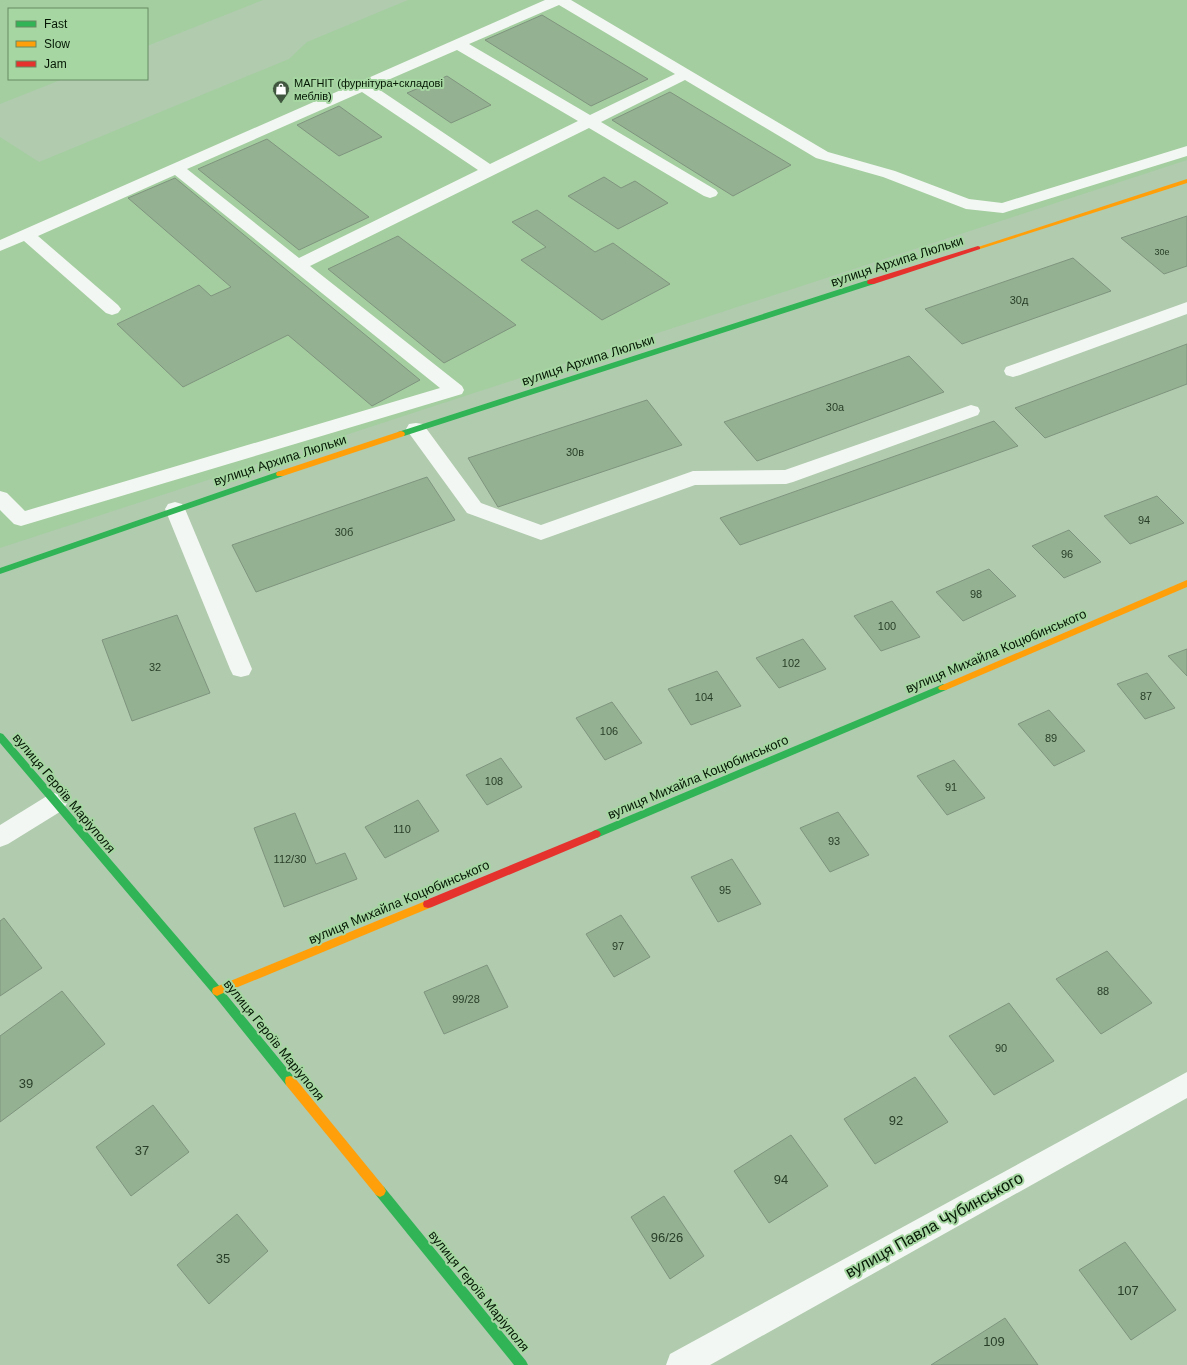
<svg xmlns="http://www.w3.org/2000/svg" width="1187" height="1365" font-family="Arial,sans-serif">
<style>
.built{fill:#a4cea0}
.building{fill:#94b292;stroke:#7f947e}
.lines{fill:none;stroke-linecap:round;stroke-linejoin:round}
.lane{fill:#f3f7f3;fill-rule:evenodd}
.street{fill:#f3f7f3;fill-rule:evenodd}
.fast{fill:#30b455;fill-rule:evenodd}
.slow{fill:#ff9f0a;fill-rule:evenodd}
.jam{fill:#e5322d;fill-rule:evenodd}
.labels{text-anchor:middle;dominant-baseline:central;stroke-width:4;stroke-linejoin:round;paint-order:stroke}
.far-number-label{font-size:9px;fill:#293e28}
.far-poi-label{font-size:11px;fill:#051704;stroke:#a6d7a2;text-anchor:start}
.number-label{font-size:11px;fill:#293e28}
.street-label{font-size:13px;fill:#051704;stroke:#a6d7a2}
.near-number-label{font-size:13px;fill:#293e28}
.near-street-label{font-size:16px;fill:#051704;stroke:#a6d7a2}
</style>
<rect width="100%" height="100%" fill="#b0cbae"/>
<!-- built -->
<g class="built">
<path d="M 0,0 L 263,0 L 147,46 L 147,9 L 9,9 L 9,79 L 63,79 L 0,104 Z"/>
<path d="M 408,0 L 1187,0 L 1187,160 L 0,548 L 0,137 L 39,162 L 289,59 L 307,42 Z"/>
</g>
<!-- building -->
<g class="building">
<path d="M 542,15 L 648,79 L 591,106 L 485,40 Z"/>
<path d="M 447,76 L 491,105 L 451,123 L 407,93 Z"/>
<path d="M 670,92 L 791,165 L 733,196 L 612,120 Z"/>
<path d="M 339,106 L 382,137 L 339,156 L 297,125 Z"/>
<path d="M 267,139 L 369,217 L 299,250 L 198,169 Z"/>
<path d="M 604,177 L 621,188 L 635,181 L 668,203 L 618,229 L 568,196 Z"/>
<path d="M 175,178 L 420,380 L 372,406 L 288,335 L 183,387 L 117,324 L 199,285 L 211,296 L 231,287 L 128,198 Z"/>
<path d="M 537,210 L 595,252 L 613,243 L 670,284 L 602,320 L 521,260 L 546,247 L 512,222 Z"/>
<path d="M 1187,216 L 1187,266 L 1164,274 L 1121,238 Z"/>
<path d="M 398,236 L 516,325 L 444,363 L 328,269 Z"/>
<path d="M 1073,258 L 1111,291 L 962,344 L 925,309 Z"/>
<path d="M 1187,344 L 1187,384 L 1045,438 L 1015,408 Z"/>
<path d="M 909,356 L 944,392 L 757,461 L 724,422 Z"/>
<path d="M 647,400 L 682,445 L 498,507 L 468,458 Z"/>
<path d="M 994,421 L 1018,446 L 740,545 L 720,518 Z"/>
<path d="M 427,477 L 455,520 L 256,592 L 232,545 Z"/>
<path d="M 1157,496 L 1184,523 L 1130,544 L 1104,516 Z"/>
<path d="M 1069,530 L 1101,562 L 1064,578 L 1032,546 Z"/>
<path d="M 989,569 L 1016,596 L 963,621 L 936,592 Z"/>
<path d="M 892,601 L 920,637 L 881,651 L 854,616 Z"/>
<path d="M 177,615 L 210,693 L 132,721 L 102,640 Z"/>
<path d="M 803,639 L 826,669 L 779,688 L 756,658 Z"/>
<path d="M 1187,649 L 1187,676 L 1168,656 Z"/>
<path d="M 717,671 L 741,706 L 691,725 L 668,689 Z"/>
<path d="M 1147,673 L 1175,708 L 1145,719 L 1117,684 Z"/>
<path d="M 612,702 L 642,743 L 605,760 L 576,718 Z"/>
<path d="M 1049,710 L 1085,751 L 1054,766 L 1018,724 Z"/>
<path d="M 501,758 L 522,787 L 487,805 L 466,775 Z"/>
<path d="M 954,760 L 985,798 L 947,815 L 917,776 Z"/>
<path d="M 418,800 L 439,831 L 385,858 L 365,827 Z"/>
<path d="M 838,812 L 869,855 L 830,872 L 800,828 Z"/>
<path d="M 295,813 L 316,864 L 345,853 L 357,879 L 284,907 L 254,828 Z"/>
<path d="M 732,859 L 761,904 L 718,922 L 691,877 Z"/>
<path d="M 621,915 L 650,957 L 614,977 L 586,934 Z"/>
<path d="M 4,918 L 42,968 L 0,996 L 0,921 Z"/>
<path d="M 1107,951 L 1152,1003 L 1101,1034 L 1056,979 Z"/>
<path d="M 487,965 L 508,1007 L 444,1034 L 424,992 Z"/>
<path d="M 62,991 L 105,1044 L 0,1122 L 0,1036 Z"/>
<path d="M 1009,1003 L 1054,1061 L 994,1095 L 949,1036 Z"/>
<path d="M 915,1077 L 948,1122 L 875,1164 L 844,1119 Z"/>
<path d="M 153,1105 L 189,1152 L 131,1196 L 96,1147 Z"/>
<path d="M 791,1135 L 828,1186 L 769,1223 L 734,1171 Z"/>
<path d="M 664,1196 L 704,1256 L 670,1279 L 631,1217 Z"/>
<path d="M 237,1214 L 268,1251 L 209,1304 L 177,1265 Z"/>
<path d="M 1125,1242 L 1176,1310 L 1131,1340 L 1079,1270 Z"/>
<path d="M 1005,1318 L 1038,1365 L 931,1365 Z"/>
</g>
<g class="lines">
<!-- lane -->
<g class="lane">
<path d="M 545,0 L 571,0 L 828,152 L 895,171 L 969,199 L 1002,203 L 1187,146 L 1187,156 L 1003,213 L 966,209 L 883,177 L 816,158 L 685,80 L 601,122 L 716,190 L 718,193 L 716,196 L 710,198 L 704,196 L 589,128 L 310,266 L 462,386 L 464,390 L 462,394 L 21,526 L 14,524 L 0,510 L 0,491 L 7,493 L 25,511 L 440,388 L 175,175 L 38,236 L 118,305 L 121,309 L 118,313 L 112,315 L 106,313 L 24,241 L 0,251 L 0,240 ZM 559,5 L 675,74 L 590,115 L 469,44 ZM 457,50 L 578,121 L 490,164 L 374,86 ZM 362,92 L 478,170 L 299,258 L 187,169 Z"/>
<path d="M 1187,302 L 1187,314 L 1020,375 L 1013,377 L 1006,375 L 1004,371 L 1006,367 Z"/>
<path d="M 971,405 L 978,407 L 980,411 L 978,415 L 793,482 L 786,484 L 695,485 L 541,540 L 467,513 L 406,429 L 409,424 L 416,423 L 423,424 L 481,503 L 541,525 L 693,471 L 785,470 Z"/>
<path d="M 175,502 L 182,504 L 185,509 L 252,669 L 249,675 L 241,677 L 233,675 L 230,669 L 165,509 L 168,504 Z"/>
</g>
<!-- street -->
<g class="street">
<path d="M 55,793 L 63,796 L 67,803 L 63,810 L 8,844 L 0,847 L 0,825 L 47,796 Z"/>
<path d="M 1187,1072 L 1187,1098 L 710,1365 L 666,1365 L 670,1354 Z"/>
</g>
<!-- fast -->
<g class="fast">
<path d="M 868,280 L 874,280 L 875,282 L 874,284 L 404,436 L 398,436 L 397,434 L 398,432 Z"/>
<path d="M 280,471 L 283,472 L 284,474 L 283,476 L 0,574 L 0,568 Z"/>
<path d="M 943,684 L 946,686 L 948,688 L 946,690 L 599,837 L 596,838 L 593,837 L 591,834 L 593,831 Z"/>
<path d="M 0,733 L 3,734 L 221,988 L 294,1077 L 295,1081 L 294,1085 L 290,1086 L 286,1085 L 213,994 L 0,743 Z"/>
<path d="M 380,1185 L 384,1187 L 526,1361 L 528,1365 L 514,1365 L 376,1195 L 374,1191 L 376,1187 Z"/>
</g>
<!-- slow -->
<g class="slow">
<path d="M 1187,179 L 1187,183 L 980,249 L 976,249 L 975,248 Z"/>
<path d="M 401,431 L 404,432 L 405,434 L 404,436 L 283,476 L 277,476 L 276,474 L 277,472 Z"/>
<path d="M 1187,580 L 1187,587 L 946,690 L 940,690 L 938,688 L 940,686 Z"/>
<path d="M 428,900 L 432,901 L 433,904 L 432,907 L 221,994 L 217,996 L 213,994 L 212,991 L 213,988 Z"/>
<path d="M 290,1076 L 294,1077 L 384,1187 L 386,1191 L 384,1195 L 380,1197 L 376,1195 L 286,1085 L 285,1081 L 286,1077 Z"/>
</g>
<!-- jam -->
<g class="jam">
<path d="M 978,246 L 980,247 L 980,249 L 874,284 L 868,284 L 867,282 L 868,280 Z"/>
<path d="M 596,830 L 599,831 L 601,834 L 599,837 L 432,907 L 428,908 L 424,907 L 423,904 L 424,901 Z"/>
</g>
</g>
<!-- icons -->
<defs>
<g id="shop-pin" transform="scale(0.9)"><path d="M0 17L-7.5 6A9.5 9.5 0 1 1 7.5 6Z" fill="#41563f" stroke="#a6d7a2"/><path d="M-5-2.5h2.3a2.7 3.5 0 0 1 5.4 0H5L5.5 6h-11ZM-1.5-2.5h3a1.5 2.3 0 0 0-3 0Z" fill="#fff"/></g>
</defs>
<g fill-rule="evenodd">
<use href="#shop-pin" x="281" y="89"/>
</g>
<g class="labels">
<!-- far-number labels -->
<g class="far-number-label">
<text x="1162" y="252">30е</text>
</g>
<!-- far-poi labels -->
<g class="far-poi-label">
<text x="294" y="83">МАГНІТ (фурнітура+складові<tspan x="294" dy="13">меблів)</tspan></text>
</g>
<!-- number labels -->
<g class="number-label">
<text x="1019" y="300">30д</text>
<text x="835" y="407">30а</text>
<text x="575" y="452">30в</text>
<text x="1144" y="520">94</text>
<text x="344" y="532">30б</text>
<text x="1067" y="554">96</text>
<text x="976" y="594">98</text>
<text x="887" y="626">100</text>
<text x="791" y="663">102</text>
<text x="155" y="667">32</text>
<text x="1146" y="696">87</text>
<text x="704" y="697">104</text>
<text x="609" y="731">106</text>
<text x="1051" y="738">89</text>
<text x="494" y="781">108</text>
<text x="951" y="787">91</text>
<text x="402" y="829">110</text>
<text x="834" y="841">93</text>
<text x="290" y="859">112/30</text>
<text x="725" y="890">95</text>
<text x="618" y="946">97</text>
<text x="1103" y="991">88</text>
<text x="466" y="999">99/28</text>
<text x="1001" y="1048">90</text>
</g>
<!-- street labels -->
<g class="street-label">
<text transform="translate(897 261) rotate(-18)">вулиця Архипа Люльки</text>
<text transform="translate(588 360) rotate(-18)">вулиця Архипа Люльки</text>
<text transform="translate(280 460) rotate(-18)">вулиця Архипа Люльки</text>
<text transform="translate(996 651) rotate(-23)">вулиця Михайла Коцюбинського</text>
<text transform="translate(698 777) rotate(-23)">вулиця Михайла Коцюбинського</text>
<text transform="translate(64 793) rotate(50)">вулиця Героїв Маріуполя</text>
<text transform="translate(399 902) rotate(-23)">вулиця Михайла Коцюбинського</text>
<text transform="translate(274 1040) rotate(51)">вулиця Героїв Маріуполя</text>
<text transform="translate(479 1291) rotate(51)">вулиця Героїв Маріуполя</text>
</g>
<!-- near-number labels -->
<g class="near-number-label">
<text x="26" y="1083">39</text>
<text x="896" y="1120">92</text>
<text x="142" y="1150">37</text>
<text x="781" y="1179">94</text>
<text x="667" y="1237">96/26</text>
<text x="223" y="1258">35</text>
<text x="1128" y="1290">107</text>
<text x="994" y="1341">109</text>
</g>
<!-- near-street labels -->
<g class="near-street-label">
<text transform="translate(934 1225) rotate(-29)">вулиця Павла Чубинського</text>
</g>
</g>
<!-- legend -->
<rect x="8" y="8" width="140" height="72" fill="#a6d7a2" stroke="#668a63"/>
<rect x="16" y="21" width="20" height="6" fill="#30b455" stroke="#668a63"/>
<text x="44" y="28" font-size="12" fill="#051704">Fast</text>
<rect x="16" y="41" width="20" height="6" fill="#ff9f0a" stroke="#668a63"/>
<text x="44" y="48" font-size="12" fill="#051704">Slow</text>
<rect x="16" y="61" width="20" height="6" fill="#e5322d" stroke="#668a63"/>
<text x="44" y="68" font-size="12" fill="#051704">Jam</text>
</svg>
